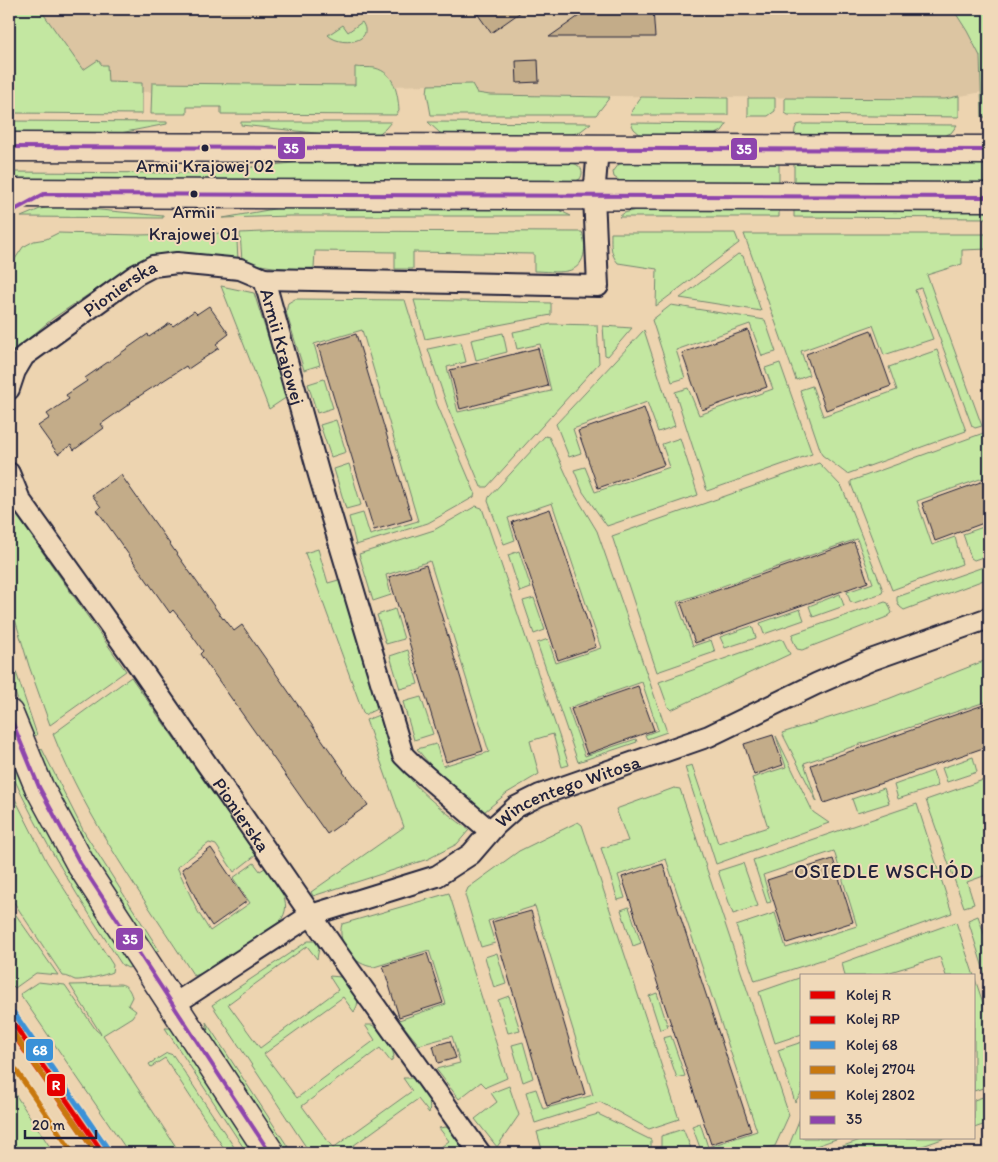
<svg xmlns="http://www.w3.org/2000/svg" width="998" height="1162" font-family="Itim,sans-serif">
<style>
.built{fill:#dcc5a2}
.green{fill:#c3e7a1;stroke:#72846e}
.building{fill:#c3ac89;stroke:#22223b}
.lines{fill:none;stroke-linecap:round;stroke-linejoin:round}
.street-casing{stroke:#22223b;stroke-width:24}
.secondary-casing{stroke:#22223b;stroke-width:31}
.street{stroke:#f0d9b9;stroke-width:20}
.secondary{stroke:#f0d9b9;stroke-width:28}
.bus-1-casing{stroke:#f0d9b9;stroke-width:8}
.bus-1{stroke:#8e44ad;stroke-width:4}
.rail-1-casing{stroke:#f0d9b9;stroke-width:9}
.rail-2-casing{stroke:#f0d9b9;stroke-width:9}
.rail-3-casing{stroke:#f0d9b9;stroke-width:9}
.rail-4-casing{stroke:#f0d9b9;stroke-width:9}
.rail-5-casing{stroke:#f0d9b9;stroke-width:9}
.rail-1{stroke:#e50000;stroke-width:5}
.rail-2{stroke:#e50000;stroke-width:5}
.rail-3{stroke:#3a91d8;stroke-width:5}
.rail-4{stroke:#c8780f;stroke-width:5}
.rail-5{stroke:#c8780f;stroke-width:5}
.bus-dot{fill:#22223b;stroke:#f0d9b9;stroke-width:2}
.labels{text-anchor:middle;dominant-baseline:central;stroke-width:4;stroke-linejoin:round;paint-order:stroke}
.bus-label{font-size:18px;fill:#22223b;stroke:#f0d9b9}
.street-label{font-size:19px;fill:#22223b;stroke:#f0d9b9}
.neighbourhood-label{font-size:20px;letter-spacing:1px;fill:#22223b;stroke:#f0d9b9}
.line-badge{stroke:#f0d9b9;stroke-width:2}
.badge-label{font-size:14px;text-anchor:middle;font-weight:bold;fill:#fff}
</style>
<rect width="100%" height="100%" fill="#edd4b0"/>
<filter id="ink" filterUnits="userSpaceOnUse"><feTurbulence type="fractalNoise" baseFrequency=".02" numOctaves="2"/><feDisplacementMap in="SourceGraphic" scale="10" xChannelSelector="R" yChannelSelector="G"/><feConvolveMatrix kernelMatrix="1 2 1 2 8 2 1 2 1" color-interpolation-filters="sRGB"/></filter>
<g filter="url(#ink)">
<!-- built -->
<path class="built" d="M 9,9 L 953,9 L 967,31 L 980,56 L 982,92 L 945,99 L 490,95 L 477,93 L 471,84 L 142,92 L 106,89 Z"/>
<!-- green -->
<g class="green">
<path d="M 9,9 L 40,9 L 83,70 L 98,60 L 102,65 L 107,65 L 108,82 L 142,83 L 142,114 L 9,113 Z"/>
<path d="M 953,9 L 989,9 L 989,117 L 982,117 L 980,56 L 967,31 Z"/>
<path d="M 362,22 C 376,43 339,47 328,35 L 343,25 L 348,32 Z"/>
<path d="M 355,67 C 361,68 369,67 375,68 C 395,73 398,94 399,111 L 396,115 L 221,114 L 221,107 L 187,107 L 187,114 L 151,114 L 152,83 L 355,85 Z"/>
<path d="M 472,84 L 477,93 L 490,95 L 610,97 L 596,115 L 431,115 L 427,93 L 428,85 Z"/>
<path d="M 959,96 L 959,117 L 788,115 L 785,113 L 785,98 L 945,99 Z"/>
<path d="M 641,97 L 728,98 L 728,115 L 631,115 L 632,110 Z"/>
<path d="M 748,98 L 775,98 L 775,111 L 768,116 L 748,116 Z"/>
<path d="M 9,121 L 167,122 L 167,124 L 115,134 L 9,134 Z"/>
<path d="M 241,122 L 391,122 L 385,129 L 377,135 L 334,135 L 241,125 Z"/>
<path d="M 428,122 L 591,123 L 581,131 L 568,136 L 447,135 L 440,133 Z"/>
<path d="M 631,123 L 727,124 L 722,131 L 712,136 L 642,136 L 634,129 Z"/>
<path d="M 801,124 L 957,125 L 951,133 L 940,137 L 794,137 L 795,129 L 797,125 Z"/>
<path d="M 303,162 L 569,162 C 578,164 586,169 580,179 L 574,182 L 9,180 L 9,172 L 191,173 Z"/>
<path d="M 624,163 L 779,163 L 779,183 L 623,183 L 614,177 L 613,172 L 619,164 Z"/>
<path d="M 794,163 L 989,164 L 989,185 L 794,184 Z"/>
<path d="M 58,206 L 163,216 L 163,218 L 21,217 L 40,209 Z"/>
<path d="M 285,207 L 554,208 L 571,216 L 290,216 L 223,218 Z"/>
<path d="M 636,210 L 779,210 L 779,217 L 619,217 L 624,213 Z"/>
<path d="M 794,210 L 989,211 L 989,218 L 794,217 Z"/>
<path d="M 284,231 L 582,232 C 587,246 586,268 567,271 C 557,273 544,271 534,271 L 534,254 L 413,252 L 413,269 L 395,269 L 395,252 L 315,251 L 314,268 C 290,270 266,267 242,261 L 240,233 Z"/>
<path d="M 58,233 L 138,235 L 231,233 L 237,241 L 238,260 C 204,255 169,245 137,262 L 52,319 L 21,345 L 9,364 L 9,268 L 23,247 L 34,241 L 46,239 Z"/>
<path d="M 611,233 L 735,233 L 739,243 L 656,306 L 657,269 L 618,263 C 610,254 611,245 611,233 Z"/>
<path d="M 744,234 L 989,234 L 989,249 L 962,250 L 962,264 L 927,275 L 982,426 L 975,428 L 972,426 L 921,288 L 915,290 L 933,339 L 884,355 L 873,325 L 801,351 L 809,375 L 796,380 Z"/>
<path d="M 738,254 L 743,256 L 761,311 L 680,298 Z"/>
<path d="M 221,286 L 254,293 L 287,397 L 269,409 Z"/>
<path d="M 295,299 L 405,300 L 437,404 L 475,493 L 474,497 L 428,523 L 356,545 L 349,517 L 363,513 L 370,535 L 418,521 L 362,330 L 314,344 L 320,365 L 304,370 L 286,312 L 288,303 Z"/>
<path d="M 414,300 L 551,303 L 551,315 L 425,339 Z"/>
<path d="M 671,305 L 765,320 L 776,352 L 762,356 L 750,324 L 676,350 L 685,378 L 672,382 L 652,320 Z"/>
<path d="M 551,324 L 597,325 L 599,363 L 487,487 L 481,487 L 448,408 L 428,349 L 461,342 L 466,362 L 447,367 L 458,412 L 551,391 L 540,344 L 517,349 L 513,332 Z"/>
<path d="M 603,326 L 632,328 L 608,356 L 605,355 Z"/>
<path d="M 644,330 L 675,426 L 658,432 L 647,402 L 573,429 L 581,453 L 569,457 L 556,424 Z"/>
<path d="M 503,333 L 507,352 L 476,360 L 471,340 Z"/>
<path d="M 937,350 L 966,431 L 847,474 L 822,455 L 800,390 L 812,386 L 823,416 L 897,390 L 889,367 Z"/>
<path d="M 780,363 L 812,454 L 707,491 L 675,392 L 688,388 L 699,415 L 773,389 L 765,368 Z"/>
<path d="M 324,379 L 333,408 L 317,413 L 308,384 Z"/>
<path d="M 336,420 L 346,452 L 331,457 L 320,425 Z"/>
<path d="M 989,431 L 989,476 L 917,501 L 932,545 L 955,537 L 962,564 L 892,590 L 851,484 L 851,481 Z"/>
<path d="M 545,436 L 549,437 L 576,496 L 597,531 L 667,732 L 647,739 L 645,735 L 658,730 L 642,682 L 568,708 L 585,756 L 636,739 L 637,742 L 578,762 L 537,643 L 548,639 L 556,663 L 601,648 L 552,503 L 508,518 L 515,540 L 504,544 L 488,501 L 489,497 Z"/>
<path d="M 680,438 L 698,495 L 607,526 L 583,492 L 574,470 L 585,467 L 595,492 L 670,467 L 662,444 Z"/>
<path d="M 819,463 L 842,487 L 883,590 L 882,593 L 854,603 L 850,601 L 847,592 L 873,583 L 857,539 L 677,602 L 693,646 L 711,640 L 715,652 L 657,672 L 612,536 Z"/>
<path d="M 349,464 L 361,505 L 346,509 L 334,469 Z"/>
<path d="M 9,501 L 13,510 L 126,671 L 50,725 L 29,666 L 14,616 L 9,592 Z"/>
<path d="M 476,506 L 482,508 L 569,765 L 562,767 L 553,734 L 530,741 L 539,774 L 507,793 L 484,812 C 459,793 437,774 417,749 L 436,744 L 443,766 L 489,752 L 430,561 L 386,575 L 391,595 L 373,601 L 359,554 L 434,530 Z"/>
<path d="M 989,525 L 989,555 L 974,560 L 971,558 L 963,534 Z"/>
<path d="M 318,549 L 328,583 L 342,579 L 381,707 L 364,715 L 305,553 Z"/>
<path d="M 519,551 L 531,588 L 520,592 L 508,555 Z"/>
<path d="M 989,565 L 989,578 L 904,610 L 900,607 L 897,601 L 897,597 Z"/>
<path d="M 840,594 L 844,606 L 813,617 L 809,606 Z"/>
<path d="M 534,598 L 545,630 L 534,634 L 523,601 Z"/>
<path d="M 885,602 L 888,603 L 892,613 L 887,617 L 802,650 L 797,649 L 792,638 L 793,634 Z"/>
<path d="M 395,609 L 404,639 L 386,644 L 377,615 Z"/>
<path d="M 800,609 L 804,620 L 764,634 L 760,623 Z"/>
<path d="M 752,626 L 756,638 L 725,648 L 720,637 Z"/>
<path d="M 780,639 L 783,640 L 790,654 L 671,710 L 668,707 L 659,682 Z"/>
<path d="M 408,650 L 418,684 L 400,689 L 390,656 Z"/>
<path d="M 9,651 L 37,735 L 31,737 L 9,676 Z"/>
<path d="M 989,659 L 989,703 L 988,701 L 804,763 L 817,802 L 782,733 L 888,699 Z"/>
<path d="M 131,677 L 256,855 L 234,872 L 216,845 L 209,843 L 177,867 L 198,912 L 210,931 L 250,903 L 233,878 L 254,863 L 260,871 L 265,868 C 279,887 297,905 276,926 L 205,972 L 194,976 C 144,898 87,821 53,734 Z"/>
<path d="M 421,697 L 433,734 L 414,740 L 403,702 Z"/>
<path d="M 384,713 C 387,726 389,742 395,754 C 410,788 441,808 469,830 L 457,844 L 428,859 L 313,896 L 311,892 L 404,827 L 366,720 Z"/>
<path d="M 776,736 L 813,812 L 829,823 L 716,864 L 685,767 L 692,765 L 718,843 L 768,827 L 752,778 L 786,767 Z"/>
<path d="M 42,749 L 84,832 L 159,950 L 154,952 L 93,858 L 58,796 L 37,751 Z"/>
<path d="M 973,757 L 977,772 L 947,782 L 942,768 Z"/>
<path d="M 14,761 L 31,801 L 61,857 L 132,967 L 128,968 L 122,965 C 81,902 41,839 10,770 L 9,766 Z"/>
<path d="M 933,771 L 938,786 L 898,799 L 894,785 Z"/>
<path d="M 989,778 L 989,874 L 967,882 L 974,904 L 964,907 L 926,800 Z"/>
<path d="M 9,787 L 47,862 L 113,965 L 112,972 C 106,975 81,981 75,980 C 70,978 68,976 63,976 L 9,895 Z"/>
<path d="M 674,788 L 680,789 L 789,1115 L 775,1146 L 744,1153 L 702,1153 L 692,1126 L 700,1123 L 708,1147 L 757,1131 L 666,859 L 618,875 L 625,898 L 618,900 L 601,848 L 628,841 L 616,809 Z"/>
<path d="M 884,788 L 889,803 L 857,813 L 852,799 Z"/>
<path d="M 917,804 L 952,913 L 834,956 L 755,981 L 736,926 L 775,913 L 786,948 L 857,926 L 834,851 L 763,875 L 771,902 L 767,903 L 753,860 Z"/>
<path d="M 578,822 L 582,825 L 679,1119 L 649,1129 L 600,1102 L 535,1123 L 526,1092 L 536,1089 L 543,1109 L 593,1095 L 535,906 L 488,921 L 495,943 L 481,947 L 465,895 L 468,888 L 519,851 Z"/>
<path d="M 743,863 L 758,906 L 733,914 L 718,871 Z"/>
<path d="M 449,893 L 507,1078 L 486,1087 L 481,1082 L 459,1099 L 436,1069 L 460,1063 L 452,1036 L 419,1045 L 399,1020 L 446,1004 L 429,950 L 374,967 C 355,966 336,944 342,924 Z"/>
<path d="M 9,905 L 58,975 L 36,973 L 15,988 L 13,986 L 9,989 Z"/>
<path d="M 629,907 L 641,943 L 633,946 L 621,910 Z"/>
<path d="M 978,916 L 989,948 L 989,987 L 968,920 Z"/>
<path d="M 956,922 L 989,1021 L 989,1086 L 974,1091 L 974,976 L 946,976 L 940,957 L 877,976 L 845,976 L 842,963 Z"/>
<path d="M 308,941 L 315,941 L 319,948 L 317,959 L 307,946 L 228,1004 L 260,1048 L 338,990 L 329,976 L 341,977 L 358,1000 L 357,1006 L 354,1012 L 343,997 L 264,1054 L 297,1098 L 375,1040 L 365,1025 L 372,1025 L 377,1028 L 392,1049 L 394,1056 L 391,1062 L 380,1048 L 302,1106 L 333,1148 L 412,1091 L 403,1078 C 403,1078 410,1078 411,1078 C 424,1083 432,1102 429,1113 L 418,1099 L 343,1153 L 310,1153 L 212,1005 Z"/>
<path d="M 497,953 L 506,984 L 494,988 L 485,957 Z"/>
<path d="M 802,977 L 802,1034 L 775,1043 L 759,992 Z"/>
<path d="M 38,982 L 65,985 L 96,1030 L 101,1034 L 70,985 L 120,984 C 127,985 130,990 132,997 L 128,1005 L 136,1011 L 132,1017 L 103,1035 L 180,1153 L 129,1153 L 20,994 Z"/>
<path d="M 657,993 L 668,1027 L 660,1030 L 649,996 Z"/>
<path d="M 509,996 L 520,1030 L 508,1033 L 498,1000 Z"/>
<path d="M 206,1022 L 292,1153 L 286,1153 L 209,1035 Z"/>
<path d="M 165,1028 L 170,1028 L 177,1034 L 255,1153 L 247,1153 Z"/>
<path d="M 671,1036 L 685,1076 L 677,1078 L 663,1038 Z"/>
<path d="M 523,1042 L 533,1078 L 523,1082 L 512,1045 Z"/>
<path d="M 802,1042 L 802,1092 L 795,1102 L 778,1050 Z"/>
<path d="M 167,1053 L 173,1055 L 238,1153 L 227,1153 L 165,1058 L 151,1067 L 149,1064 Z"/>
<path d="M 9,1085 L 54,1153 L 9,1153 Z"/>
<path d="M 509,1086 L 519,1115 L 497,1147 L 475,1119 L 497,1102 L 491,1093 Z"/>
<path d="M 989,1095 L 989,1123 L 974,1128 L 974,1100 Z"/>
<path d="M 802,1113 L 802,1138 L 839,1138 L 796,1153 L 786,1153 Z"/>
<path d="M 598,1114 L 651,1140 L 651,1153 L 608,1153 L 606,1147 L 587,1153 L 543,1153 L 537,1132 Z"/>
<path d="M 446,1127 L 454,1133 L 466,1153 L 457,1153 L 455,1150 L 450,1153 L 433,1153 L 449,1141 L 439,1128 Z"/>
<path d="M 683,1129 L 693,1153 L 661,1153 L 661,1136 Z"/>
<path d="M 866,1138 L 945,1138 L 903,1153 L 823,1153 Z"/>
</g>
<!-- building -->
<g class="building">
<path d="M 474,9 L 525,9 L 491,33 Z"/>
<path d="M 589,9 L 653,9 L 655,37 L 549,37 Z"/>
<path d="M 538,60 L 539,82 L 517,83 L 516,61 Z"/>
<path d="M 209,306 L 229,334 L 216,344 L 219,348 L 188,369 L 186,366 L 130,402 L 131,403 L 101,424 L 104,428 L 74,450 L 71,445 L 58,454 L 38,426 L 50,418 L 47,414 L 69,399 L 66,395 L 87,381 L 85,378 L 148,334 L 149,337 L 170,323 L 173,326 L 194,311 L 197,314 Z"/>
<path d="M 748,330 L 767,387 L 702,410 L 682,353 Z"/>
<path d="M 871,330 L 891,386 L 826,410 L 806,354 Z"/>
<path d="M 356,334 L 412,519 L 374,530 L 318,346 Z"/>
<path d="M 538,348 L 548,386 L 460,409 L 450,370 Z"/>
<path d="M 644,408 L 664,465 L 598,488 L 578,431 Z"/>
<path d="M 121,475 L 223,619 L 224,618 L 234,631 L 242,625 L 344,771 L 343,772 L 368,805 L 327,834 L 200,654 L 203,651 L 182,621 L 173,610 L 170,613 L 97,510 L 101,507 L 92,495 Z"/>
<path d="M 989,479 L 989,521 L 935,541 L 922,503 Z"/>
<path d="M 550,509 L 596,647 L 558,660 L 512,522 Z"/>
<path d="M 854,542 L 868,582 L 695,643 L 681,603 Z"/>
<path d="M 426,565 L 483,751 L 446,762 L 389,577 Z"/>
<path d="M 638,686 L 654,730 L 587,754 L 571,709 Z"/>
<path d="M 989,703 L 989,746 L 824,803 L 811,765 Z"/>
<path d="M 773,735 L 783,765 L 754,775 L 744,744 Z"/>
<path d="M 211,848 L 247,901 L 212,926 L 202,911 L 182,869 Z"/>
<path d="M 833,859 L 853,922 L 787,943 L 767,880 Z"/>
<path d="M 663,864 L 751,1131 L 711,1144 L 622,877 Z"/>
<path d="M 531,911 L 585,1094 L 547,1106 L 492,922 Z"/>
<path d="M 427,953 L 443,1003 L 399,1017 L 383,966 Z"/>
<path d="M 450,1041 L 456,1058 L 438,1063 L 433,1046 Z"/>
</g>
<g class="lines">
<!-- street casing -->
<g class="street-casing">
<g id="street">
<path id="s1" d="M 264,279 L 319,475 L 403,755 L 414,766 L 490,831"/>
<path id="s2" d="M 9,389 L 15,371 L 24,356 L 136,275 L 153,266 L 177,263 L 240,269 L 264,279 L 598,286 L 594,196 L 598,149"/>
<path id="s3" d="M 9,473 L 20,500 L 139,666 L 338,954 L 480,1153"/>
<path id="s4" d="M 173,1005 L 311,915 L 437,876 L 471,854 L 496,825 L 516,807 L 540,795 L 709,736 L 816,684 L 871,660 L 989,618"/>
</g>
</g>
<!-- secondary casing -->
<g class="secondary-casing">
<g id="secondary">
<path d="M 9,147 L 989,150"/>
<path d="M 9,193 L 989,197"/>
<path d="M 9,714 L 39,787 L 80,863 L 270,1153"/>
</g>
</g>
<!-- street -->
<use href="#street" class="street"/>
<!-- secondary -->
<use href="#secondary" class="secondary"/>
<!-- bus-1 casing -->
<g class="bus-1-casing">
<g id="bus-1">
<path d="M 9,147 L 989,150"/>
<path d="M 9,213 L 44,194 L 989,197"/>
<path d="M 9,714 L 39,787 L 80,863 L 270,1153"/>
</g>
</g>
<!-- bus-1 -->
<use href="#bus-1" class="bus-1"/>
<!-- rail-1 casing -->
<g class="rail-1-casing">
<path id="rail-1" d="M 9,1017 L 103,1153"/>
</g>
<!-- rail-2 casing -->
<g class="rail-2-casing">
<path id="rail-2" d="M 9,1028 L 96,1153"/>
</g>
<!-- rail-3 casing -->
<g class="rail-3-casing">
<path id="rail-3" d="M 14,1013 L 108,1149"/>
</g>
<!-- rail-4 casing -->
<g class="rail-4-casing">
<path id="rail-4" d="M 14,1034 L 93,1149"/>
</g>
<!-- rail-5 casing -->
<g class="rail-5-casing">
<path id="rail-5" d="M 9,1060 L 73,1153"/>
</g>
<!-- rail-1 -->
<use href="#rail-1" class="rail-1"/>
<!-- rail-2 -->
<use href="#rail-2" class="rail-2"/>
<!-- rail-3 -->
<use href="#rail-3" class="rail-3"/>
<!-- rail-4 -->
<use href="#rail-4" class="rail-4"/>
<!-- rail-5 -->
<use href="#rail-5" class="rail-5"/>
</g>
</g>
<!-- markers -->
<g class="bus-dot">
<circle cx="205" cy="148" r="4.5"/>
<circle cx="194" cy="194" r="4.5"/>
</g>
<g class="labels">
<!-- bus labels -->
<g class="bus-label">
<text x="205" y="166">Armii Krajowej 02</text>
<text x="194" y="212">Armii<tspan x="194" dy="22">Krajowej 01</tspan></text>
</g>
<!-- street labels -->
<g class="street-label">
<text stroke="none"><textPath href="#s2" startOffset="154">Pionierska</textPath></text>
<text stroke="none"><textPath href="#s1" startOffset="70">Armii Krajowej</textPath></text>
<text stroke="none"><textPath href="#s4" startOffset="456">Wincentego Witosa</textPath></text>
<text stroke="none"><textPath href="#s3" startOffset="414">Pionierska</textPath></text>
</g>
<!-- neighbourhood labels -->
<g class="neighbourhood-label">
<text x="884" y="871">OSIEDLE WSCHÓD</text>
</g>
</g>
<g class="line-badge">
<rect x="277" y="136" width="29" height="24" rx="5" fill="#8e44ad"/>
<rect x="730" y="137" width="28" height="24" rx="5" fill="#8e44ad"/>
<rect x="115" y="927" width="29" height="24" rx="5" fill="#8e44ad"/>
<rect x="25" y="1038" width="29" height="24" rx="5" fill="#3a91d8"/>
<rect x="46" y="1073" width="20" height="24" rx="5" fill="#e50000"/>
</g>
<g class="badge-label">
<text x="291" y="153">35</text>
<text x="744" y="154">35</text>
<text x="130" y="944">35</text>
<text x="40" y="1055">68</text>
<text x="56" y="1090">R</text>
</g>
<!-- margin -->
<rect width="998" height="1162" fill="none" stroke="#f0d9b9" stroke-width="30"/>
<rect x="15" y="15" width="968" height="1132" fill="none" stroke="#22223b" stroke-width="2" filter="url(#ink)"/>
<!-- legend -->
<rect x="800" y="974" width="175" height="165" fill="#f0d9b9" stroke="#9e9087"/>
<rect x="810" y="991" width="25" height="8" fill="#e50000" stroke="#9e9087"/>
<text x="846" y="1000" font-size="15" fill="#22223b">Kolej R</text>
<rect x="810" y="1016" width="25" height="8" fill="#e50000" stroke="#9e9087"/>
<text x="846" y="1024" font-size="15" fill="#22223b">Kolej RP</text>
<rect x="810" y="1041" width="25" height="8" fill="#3a91d8" stroke="#9e9087"/>
<text x="846" y="1050" font-size="15" fill="#22223b">Kolej 68</text>
<rect x="810" y="1066" width="25" height="8" fill="#c8780f" stroke="#9e9087"/>
<text x="846" y="1074" font-size="15" fill="#22223b">Kolej 2704</text>
<rect x="810" y="1091" width="25" height="8" fill="#c8780f" stroke="#9e9087"/>
<text x="846" y="1100" font-size="15" fill="#22223b">Kolej 2802</text>
<rect x="810" y="1116" width="25" height="8" fill="#8e44ad" stroke="#9e9087"/>
<text x="846" y="1124" font-size="15" fill="#22223b">35</text>
<!-- scale -->
<path d="M25 1130v8h71v-8" fill="none" stroke="#22223b" stroke-width="2.5"/>
<text x="32" y="1130" font-size="15" fill="#22223b" stroke="#f0d9b9" stroke-width="4" paint-order="stroke">20 m</text>
</svg>
